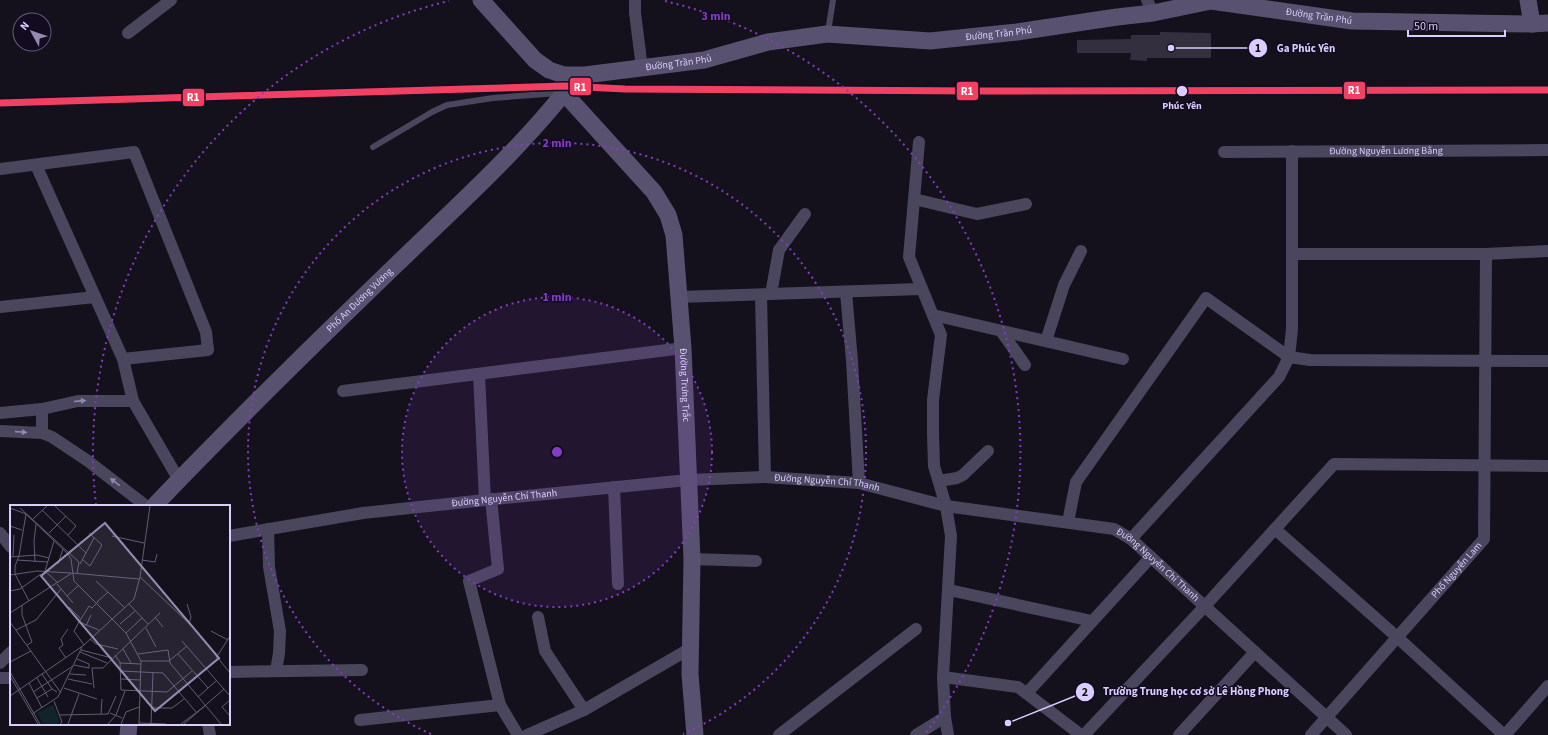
<svg xmlns="http://www.w3.org/2000/svg" width="1548" height="735" font-family="'Source Sans 3',sans-serif">
<style>
.building{fill:#342f3f}
.lines{fill:none;stroke-linecap:round;stroke-linejoin:round}
.lane{stroke:#4a465d;stroke-width:6}
.street{stroke:#4a465d;stroke-width:12}
.secondary{stroke:#585270;stroke-width:17}
.rail-1-casing{stroke:#130c21;stroke-width:10}
.rail-1{stroke:#f24062;stroke-width:7}
.oneway{fill:#928aae}
.ring{fill:none;stroke:#843cc5;stroke-width:2;stroke-dasharray:2 4}
.stop-dot{fill:#dacdff;stroke:#130c21;stroke-width:1.5}
.labels{text-anchor:middle;dominant-baseline:central;stroke-width:3;stroke-linejoin:round;paint-order:stroke}
.street-label{font-size:10px;fill:#dacdff;stroke:#130c21}
.stop-label{font-size:10px;font-weight:bold;fill:#dacdff;stroke:#130c21}
.inset-road{fill:none;stroke:#635c77;stroke-width:1}
.view{fill:#958bb0;fill-opacity:0.15;stroke:#958bb0;stroke-width:2}
.inset-edge{fill:none;stroke:#dacdff;stroke-width:2}
.centre{fill:#843cc5;stroke:#130c21;stroke-width:2}
.ring-label{font-size:12px;text-anchor:middle;font-weight:bold;fill:#843cc5;stroke:#130c21;stroke-width:3;stroke-linejoin:round;paint-order:stroke}
.leader{fill:none;stroke:#dacdff;stroke-width:1.5}
.callout-dot{fill:#dacdff;stroke:#130c21;stroke-width:1.5}
.mark-label{font-size:12px;text-anchor:middle;font-weight:bold;fill:#111}
.callout-label{font-size:11px;text-anchor:middle;font-weight:bold;fill:#dacdff;stroke:#130c21;stroke-width:3;stroke-linejoin:round;paint-order:stroke}
.line-badge{stroke:#130c21;stroke-width:1.5}
.badge-label{font-size:11px;text-anchor:middle;font-weight:bold;fill:#fff}
</style>
<rect width="100%" height="100%" fill="#14111c"/>
<!-- building -->
<path class="building" d="M 1160,32 L 1211,33 L 1211,58 L 1147,58 L 1147,61 L 1130,60 L 1131,53 L 1077,53 L 1077,40 L 1131,39 L 1131,35 L 1160,35 Z"/>
<g class="lines">
<!-- lane -->
<g class="lane">
<path d="M 828,32 L 833,0"/>
<path d="M 373,147 L 432,112 L 447,105 L 493,98 L 559,93"/>
</g>
<!-- street -->
<g class="street">
<path d="M 635,0 L 635,13 L 642,68"/>
<path d="M 1147,0 L 1153,13"/>
<path d="M 128,33 L 171,0"/>
<path d="M 919,142 L 909,257 L 941,335 L 933,400 L 933,434 L 934,466 L 946,506 L 951,536 L 943,677 L 945,717 L 948,735"/>
<path id="s1" d="M 1224,152 L 1548,150"/>
<path d="M 36,165 L 123,359 L 133,401"/>
<path d="M 0,169 L 134,152 L 206,332 L 208,350 L 123,359"/>
<path d="M 914,199 L 977,214 L 1026,204"/>
<path d="M 1292,254 L 1486,254 L 1548,251"/>
<path d="M 846,292 L 852,361 L 859,483"/>
<path d="M 771,294 L 779,250 L 805,214"/>
<path d="M 761,295 L 765,477"/>
<path d="M 678,297 L 921,289"/>
<path d="M 0,307 L 95,297"/>
<path d="M 933,315 L 1123,359"/>
<path d="M 1001,331 L 1025,365"/>
<path d="M 1046,341 L 1064,285 L 1081,251"/>
<path d="M 479,374 L 485,500"/>
<path d="M 343,391 L 683,348"/>
<path d="M 42,409 L 42,433"/>
<path d="M 0,413 L 42,409 L 78,401 L 133,401 L 179,480"/>
<path d="M 0,431 L 42,433 L 52,437 L 88,461 L 146,506"/>
<path d="M 939,481 L 957,478 L 963,475 L 988,451"/>
<path d="M 614,487 L 618,584"/>
<path d="M 491,499 L 498,569 L 469,581 L 500,705 L 518,735"/>
<path d="M 1068,522 L 1076,482 L 1206,298 L 1289,357 L 1310,360 L 1548,361"/>
<path d="M 268,529 L 269,567 L 280,631 L 279,653 L 276,671"/>
<path d="M 1275,529 L 1397,637 L 1504,735"/>
<path d="M 0,533 L 11,547"/>
<path id="s2" d="M 229,536 L 363,513 L 485,500 L 688,480 L 765,477 L 859,483 L 946,506 L 1114,529 L 1131,539 L 1346,735"/>
<path d="M 1131,539 L 1279,377 L 1289,357 L 1292,329 L 1292,151"/>
<path d="M 692,559 L 756,561"/>
<path d="M 949,590 L 1092,621"/>
<path d="M 538,617 L 545,651 L 584,710"/>
<path d="M 0,663 L 11,652"/>
<path d="M 229,672 L 362,670"/>
<path d="M 943,677 L 1018,687 L 1081,735"/>
<path d="M 0,678 L 11,678"/>
<path d="M 1027,693 L 1151,557"/>
<path d="M 360,720 L 500,705"/>
<path d="M 208,724 L 210,735"/>
<path d="M 527,735 L 584,710 L 691,648"/>
<path d="M 779,735 L 916,629"/>
<path d="M 916,735 L 945,717"/>
<path d="M 1084,735 L 1205,606 L 1334,464 L 1548,466"/>
<path d="M 1179,735 L 1255,652"/>
<path id="s3" d="M 1311,735 L 1484,539 L 1486,254"/>
<path d="M 1505,735 L 1548,686"/>
</g>
<!-- secondary -->
<g class="secondary">
<path id="s4" d="M 481,0 L 535,60 L 549,70 L 564,75 L 585,75 L 704,60 L 768,42 L 827,34 L 930,41 L 1017,32 L 1117,17 L 1153,13 L 1211,1 L 1352,21 L 1532,24 L 1548,23"/>
<path d="M 1528,0 L 1532,24"/>
<path id="s5" d="M 564,75 L 564,93 L 654,192 L 668,215 L 674,235 L 683,348 L 692,559 L 690,674 L 695,735"/>
<path id="s6" d="M 154,506 C 233,423 315,343 398,263 C 455,208 514,155 564,93"/>
<path d="M 128,735 L 129,724"/>
</g>
<!-- rail-1 casing -->
<g class="rail-1-casing">
<path id="rail-1" d="M 0,103 L 564,86 L 625,89 L 980,91 L 1548,90"/>
</g>
<!-- rail-1 -->
<use href="#rail-1" class="rail-1"/>
</g>
<!-- one-way arrows -->
<defs><path id="oneway-solid" d="M-6-.8H1V-3.2L6.5 0L1 3.2V.8H-6Z"/></defs>
<g class="oneway">
<use href="#oneway-solid" transform="translate(80 401) rotate(-5)"/>
<use href="#oneway-solid" transform="translate(21 432) rotate(4)"/>
<use href="#oneway-solid" transform="translate(115 482) rotate(-142)"/>
</g>
<!-- distance rings -->
<circle cx="557" cy="452" r="155" fill="#843cc5" fill-opacity=".12"/>
<g class="ring">
<circle cx="557" cy="452" r="155"/>
<path d="M431 734A309 309 0 1 1 683 734"/>
<path d="M96 505A464 464 0 0 1 449 1M665 1A464 464 0 0 1 925 734"/>
</g>
<!-- markers -->
<circle class="stop-dot" cx="1182" cy="91" r="6"/>
<g class="labels">
<!-- street labels -->
<g class="street-label">
<text stroke="none"><textPath href="#s4" startOffset="877">Đường Trần Phú</textPath></text>
<text stroke="none"><textPath href="#s4" startOffset="553">Đường Trần Phú</textPath></text>
<text stroke="none"><textPath href="#s4" startOffset="229">Đường Trần Phú</textPath></text>
<text stroke="none"><textPath href="#s1" startOffset="162">Đường Nguyễn Lương Bằng</textPath></text>
<text stroke="none"><textPath href="#s6" startOffset="291">Phố An Dương Vương</textPath></text>
<text stroke="none"><textPath href="#s5" startOffset="350">Đường Trưng Trắc</textPath></text>
<text stroke="none"><textPath href="#s2" startOffset="602">Đường Nguyễn Chí Thanh</textPath></text>
<text stroke="none"><textPath href="#s2" startOffset="278">Đường Nguyễn Chí Thanh</textPath></text>
<text stroke="none"><textPath href="#s2" startOffset="950">Đường Nguyễn Chí Thanh</textPath></text>
<text stroke="none"><textPath href="#s3" startOffset="220">Phố Nguyễn Lam</textPath></text>
</g>
<!-- stop labels -->
<g class="stop-label">
<text x="1182" y="106">Phúc Yên</text>
</g>
</g>
<!-- overview -->
<g transform="translate(10 505)">
<rect width="220" height="220" fill="#14111c"/>
<path d="M 43,200 L 50,216 L 47,219 L 33,219 L 27,208 Z" fill="#10252a"/>
<path class="inset-road" d="M 45,1 L 66,21 L 58,30M 140,1 L 130,72 L 184,123 L 220,168M 0,3 L 16,9 L 58,49 L 61,54 L 64,76 L 116,128 L 131,156 L 129,219M 10,3 L 69,57 L 67,68M 32,5 L 76,48M 16,9 L 9,51 L 5,61 L 5,69 L 19,96M 23,14 L 37,1M 0,21 L 12,25M 39,28 L 56,11M 102,31 L 134,38M 3,51 L 4,30M 0,52 L 27,50 L 39,53M 7,55 L 38,57M 73,55 L 80,61 L 92,40 L 79,28M 132,55 L 145,57 L 147,49M 25,57 L 24,36 L 26,19M 48,59 L 53,44M 70,59 L 84,33M 35,66 L 44,36M 35,66 L 48,78M 0,70 L 27,66 L 61,68M 86,76 L 115,103M 47,79 L 63,98M 0,86 L 10,84 L 31,69M 57,91 L 69,80M 87,97 L 98,87M 88,97 L 82,103 L 79,101 L 69,117 L 89,125M 119,99 L 138,119M 177,99 L 181,112 L 179,119M 12,100 L 12,110 L 22,137 L 17,140M 59,102 L 70,113M 0,108 L 62,68 L 129,74M 145,112 L 153,122M 0,117 L 51,188M 69,117 L 64,126 L 74,140M 110,119 L 125,106M 76,121 L 81,110M 136,123 L 146,142M 6,125 L 26,115 L 51,84M 201,126 L 218,135M 116,128 L 132,113M 80,134 L 86,139 L 108,144M 172,136 L 220,191M 113,144 L 121,158M 71,145 L 102,153M 70,147 L 97,158M 128,149 L 158,145 L 160,158 L 211,219M 168,149 L 198,183M 105,150 L 110,157 L 111,185 L 157,187 L 182,166M 56,153 L 49,143 L 53,140 L 51,134 L 58,124M 206,153 L 220,131M 131,156 L 159,156 L 177,141M 0,157 L 21,146M 110,158 L 131,159M 64,160 L 79,163 L 79,159 L 67,154M 110,166 L 153,168 L 186,207M 0,167 L 30,219M 32,169 L 42,184 L 47,187M 60,169 L 76,170M 0,171 L 28,219M 27,173 L 38,192M 58,174 L 82,179M 111,174 L 130,175M 19,178 L 32,203M 54,183 L 87,194M 84,183 L 82,163 L 93,163 L 150,108M 23,187 L 63,161M 0,191 L 74,140 L 124,94 L 130,72M 188,192 L 206,176M 27,193 L 42,184M 220,195 L 212,202 L 220,211M 44,196 L 52,217 L 50,219M 141,203 L 162,203 L 174,194M 100,208 L 112,213M 22,209 L 48,192 L 72,142M 91,209 L 92,194M 49,210 L 98,209 L 106,191M 129,218 L 156,219M 58,219 L 69,189M 98,219 L 106,210 L 115,186M 111,219 L 116,207 L 129,202M 141,219 L 143,168M 171,219 L 195,201M 174,219 L 214,184"/>
<path class="view" d="M 95,18 L 209,153 L 145,206 L 31,71 Z"/>
<rect width="220" height="220" class="inset-edge"/>
</g>
<circle cx="557" cy="452" r="6" class="centre"/>
<g class="ring-label">
<text x="716" y="20">3 min</text>
<text x="557" y="147">2 min</text>
<text x="557" y="301">1 min</text>
</g>
<!-- callouts -->
<path class="leader" d="M1171 48L1258 48M1008 723L1085 692"/>
<g class="callout-dot">
<circle cx="1171" cy="48" r="4"/>
<circle cx="1008" cy="723" r="4"/>
<circle cx="1258" cy="48" r="10"/>
<circle cx="1085" cy="692" r="10"/>
</g>
<g class="mark-label">
<text x="1258" y="52">1</text>
<text x="1085" y="696">2</text>
</g>
<g class="callout-label">
<text x="1306" y="52">Ga Phúc Yên</text>
<text x="1196" y="695">Trường Trung học cơ sở Lê Hồng Phong</text>
</g>
<g class="line-badge">
<rect x="569" y="77" width="23" height="19" rx="4" fill="#f24062"/>
<rect x="1343" y="81" width="23" height="19" rx="4" fill="#f24062"/>
<rect x="956" y="81" width="23" height="20" rx="4" fill="#f24062"/>
<rect x="182" y="88" width="23" height="19" rx="4" fill="#f24062"/>
</g>
<g class="badge-label">
<text x="580" y="91">R1</text>
<text x="1354" y="94">R1</text>
<text x="967" y="95">R1</text>
<text x="193" y="101">R1</text>
</g>
<!-- north arrow -->
<g transform="translate(32 32) rotate(310)"><circle r="19" fill="#130c21" stroke="#63597a"/>
<path d="M0-3L7 15L0 10L-7 15Z" fill="#958bb0"/>
<text y="-6" font-size="11" font-weight="bold" text-anchor="middle" fill="#dacdff">N</text>
</g>
<!-- scale -->
<path d="M1408 30v6h97v-6" fill="none" stroke="#dacdff" stroke-width="2"/>
<text x="1414" y="30" font-size="12" fill="#dacdff" stroke="#130c21" stroke-width="3" paint-order="stroke">50 m</text>
</svg>
